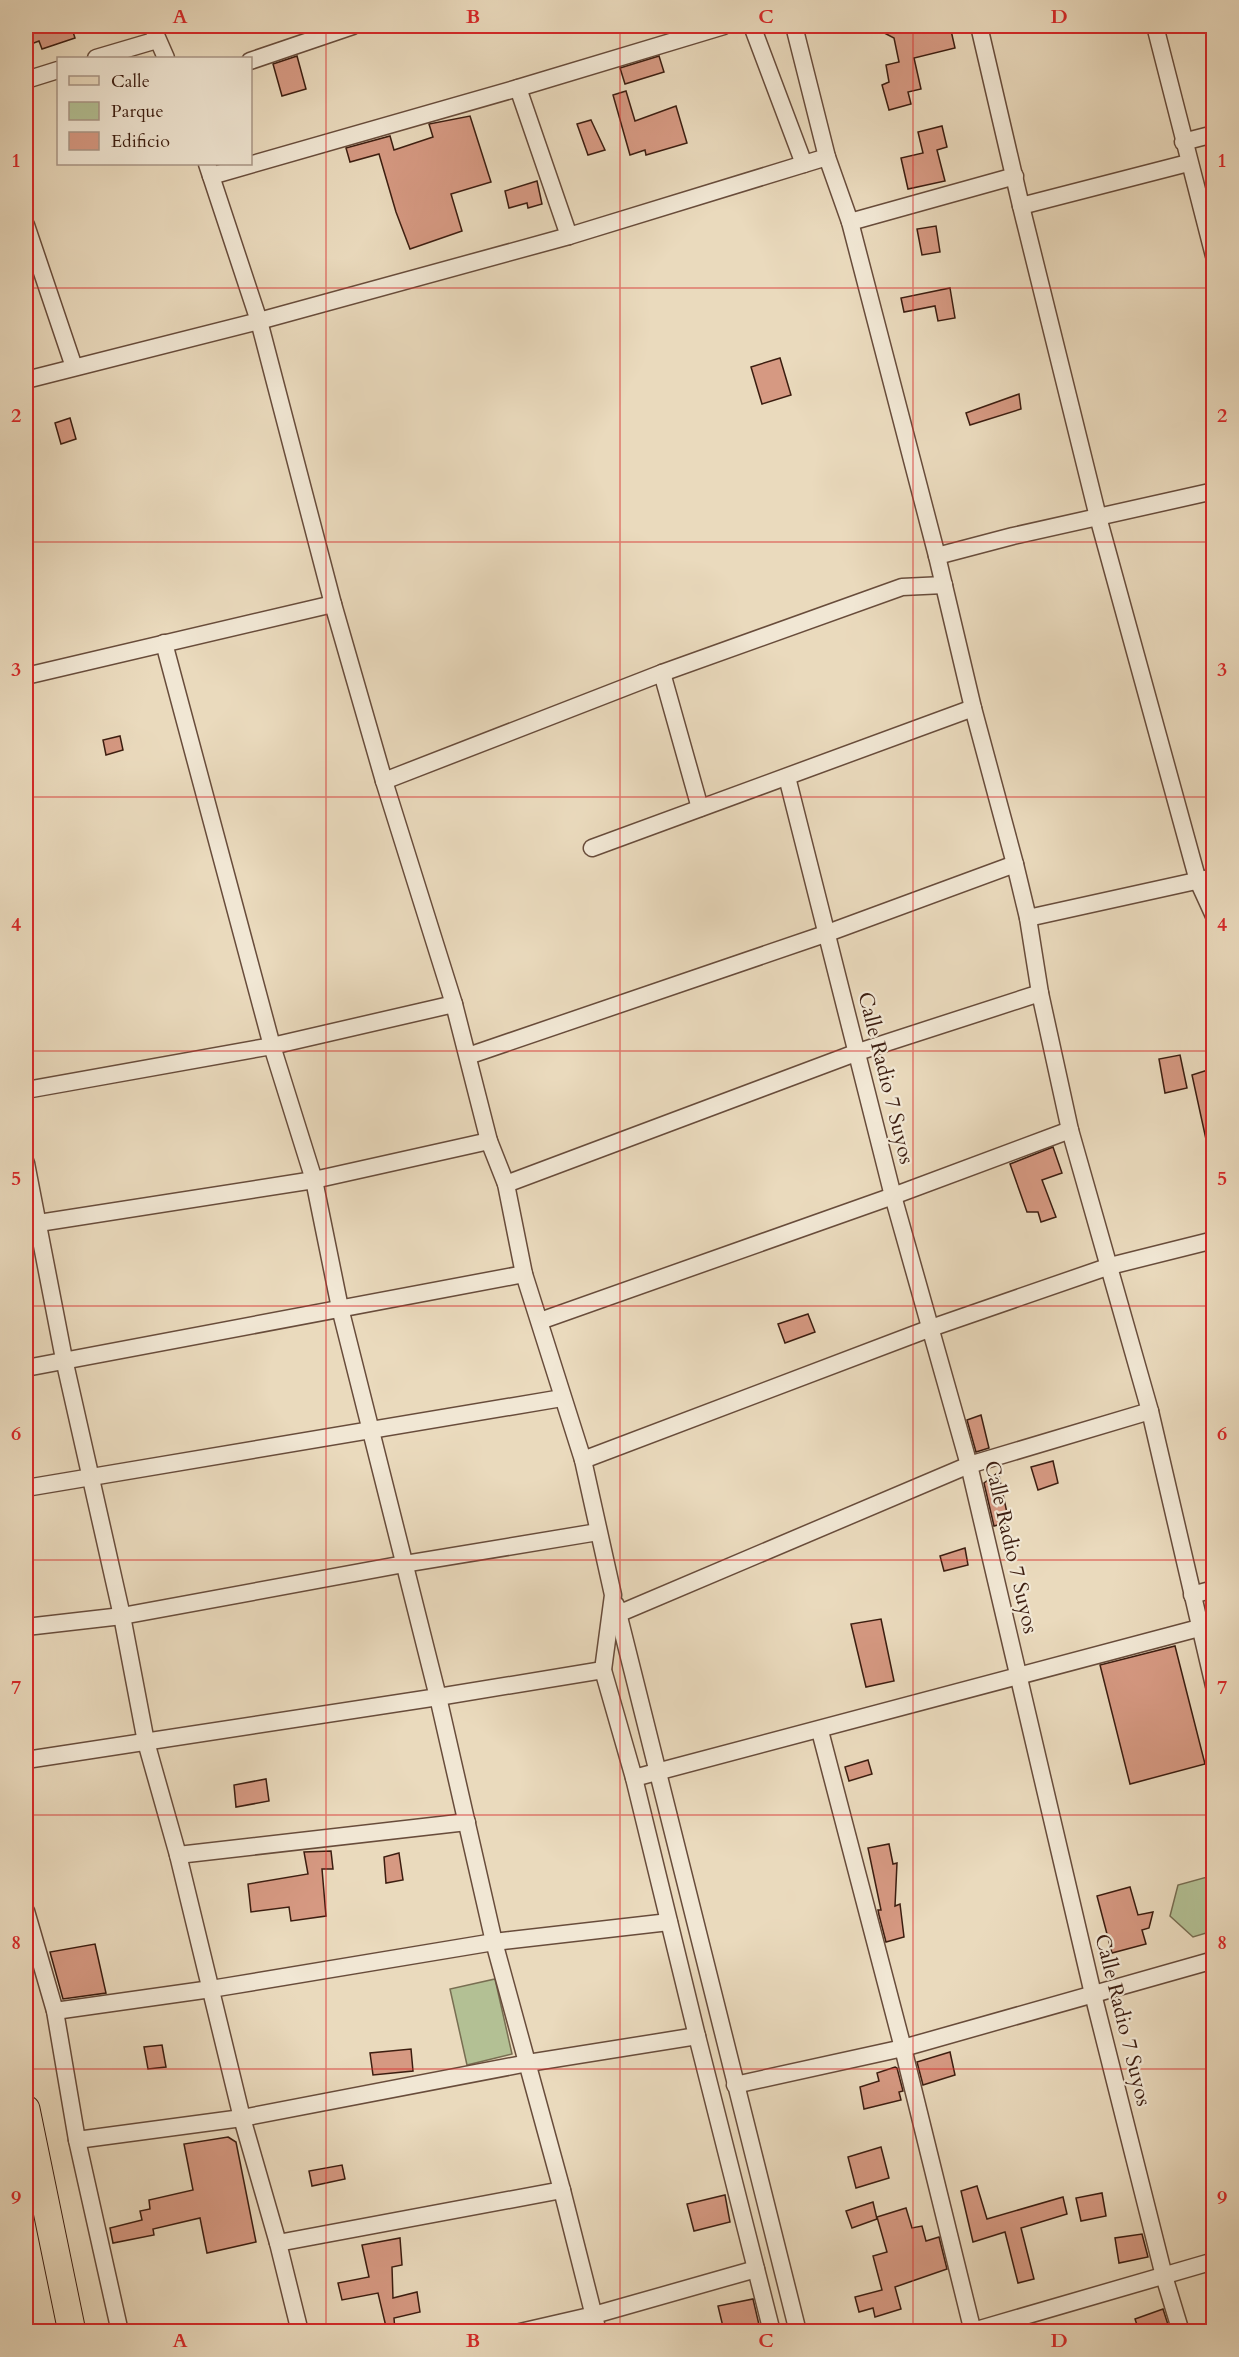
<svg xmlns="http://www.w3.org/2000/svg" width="1239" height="2357" font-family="Cardo,serif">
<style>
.green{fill:#b3c094;stroke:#786e52;stroke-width:1.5}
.building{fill:#d69982;stroke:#3c1d10;stroke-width:1.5}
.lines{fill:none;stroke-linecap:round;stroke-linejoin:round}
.minor-casing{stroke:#684c3b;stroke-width:19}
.primary-casing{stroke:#3c1d10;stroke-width:29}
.minor{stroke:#f1e7d4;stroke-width:16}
.primary{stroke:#eadabd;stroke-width:27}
.grid{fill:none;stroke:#d62828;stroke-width:1.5;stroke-opacity:0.55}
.labels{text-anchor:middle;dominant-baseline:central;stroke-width:4.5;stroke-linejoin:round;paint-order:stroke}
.street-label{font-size:21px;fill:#3c1d10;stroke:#f1e7d4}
.neatline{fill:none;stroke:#d62828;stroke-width:2}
.grid-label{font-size:20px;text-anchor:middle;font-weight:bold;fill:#d62828}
</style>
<rect width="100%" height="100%" fill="#eadabd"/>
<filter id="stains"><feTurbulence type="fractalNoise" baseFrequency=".00333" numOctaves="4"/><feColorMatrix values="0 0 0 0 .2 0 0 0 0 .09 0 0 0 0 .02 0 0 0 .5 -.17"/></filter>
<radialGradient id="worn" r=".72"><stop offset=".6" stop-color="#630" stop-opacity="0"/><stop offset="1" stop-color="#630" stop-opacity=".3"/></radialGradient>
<!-- green -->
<g class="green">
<path d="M 1207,1877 L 1213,1883 L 1213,1931 L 1193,1937 L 1170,1916 L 1178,1885 Z"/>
<path d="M 495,1979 L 512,2054 L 467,2065 L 450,1989 Z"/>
</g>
<!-- building -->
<g class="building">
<path d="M 26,26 L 77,26 L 77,27 L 72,29 L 75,38 L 42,49 L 39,41 L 26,46 Z"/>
<path d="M 871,26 L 950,26 L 955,48 L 914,58 L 921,89 L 908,92 L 911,104 L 889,110 L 882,85 L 889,82 L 886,65 L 899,62 L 894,38 Z"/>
<path d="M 297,56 L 306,89 L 282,96 L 273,64 Z"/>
<path d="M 659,56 L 664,72 L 625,84 L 620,68 Z"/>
<path d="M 626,91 L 635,121 L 676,106 L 687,143 L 646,155 L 645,150 L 630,155 L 613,95 Z"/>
<path d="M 470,116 L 491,182 L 451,194 L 462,231 L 410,249 L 396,212 L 379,154 L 350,162 L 346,148 L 390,136 L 394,150 L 433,137 L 429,124 Z"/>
<path d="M 591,120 L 605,150 L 588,155 L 577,124 Z"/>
<path d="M 942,126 L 947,147 L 937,150 L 945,181 L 908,189 L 901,158 L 923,153 L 918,132 Z"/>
<path d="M 537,181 L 542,204 L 528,208 L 527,203 L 509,208 L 505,191 Z"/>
<path d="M 936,226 L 940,252 L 922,255 L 917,229 Z"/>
<path d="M 950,288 L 955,318 L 938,321 L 935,306 L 904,312 L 901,298 Z"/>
<path d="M 780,358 L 791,395 L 762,404 L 751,367 Z"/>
<path d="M 1019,394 L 1021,409 L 970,425 L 966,413 Z"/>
<path d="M 70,418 L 76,439 L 61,444 L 55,423 Z"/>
<path d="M 120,736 L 123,750 L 106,755 L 103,740 Z"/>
<path d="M 1180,1055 L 1187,1088 L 1165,1093 L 1159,1059 Z"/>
<path d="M 1214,1068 L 1214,1143 L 1207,1144 L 1192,1075 Z"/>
<path d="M 1053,1147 L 1062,1173 L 1042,1180 L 1056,1217 L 1041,1222 L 1038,1212 L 1027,1212 L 1010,1164 Z"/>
<path d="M 808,1314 L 815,1332 L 785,1343 L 778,1324 Z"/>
<path d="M 981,1415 L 989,1448 L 976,1452 L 967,1420 Z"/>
<path d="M 1053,1461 L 1058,1483 L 1038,1490 L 1031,1467 Z"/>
<path d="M 996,1474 L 996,1477 L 999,1476 L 1009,1522 L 994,1526 L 984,1483 Z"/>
<path d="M 965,1548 L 968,1565 L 944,1571 L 940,1556 Z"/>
<path d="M 881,1619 L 894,1681 L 866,1687 L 851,1624 Z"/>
<path d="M 1175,1646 L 1205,1764 L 1130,1784 L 1100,1665 Z"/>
<path d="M 868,1760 L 872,1774 L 849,1781 L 845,1767 Z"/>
<path d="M 266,1779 L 269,1801 L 236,1807 L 234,1785 Z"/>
<path d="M 889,1844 L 893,1864 L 897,1863 L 895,1906 L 900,1904 L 904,1937 L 886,1942 L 879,1915 L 878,1910 L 881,1910 L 868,1848 Z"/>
<path d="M 331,1851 L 333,1869 L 322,1869 L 326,1916 L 291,1921 L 289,1907 L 251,1912 L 248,1884 L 308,1874 L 304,1852 Z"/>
<path d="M 399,1853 L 403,1880 L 386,1883 L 384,1857 Z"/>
<path d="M 1130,1887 L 1138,1915 L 1153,1912 L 1149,1928 L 1142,1930 L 1146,1944 L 1112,1953 L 1097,1896 Z"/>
<path d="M 95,1944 L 106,1993 L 63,1999 L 50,1952 Z"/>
<path d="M 162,2045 L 166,2067 L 148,2069 L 144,2047 Z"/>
<path d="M 411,2049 L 413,2071 L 373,2075 L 370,2053 Z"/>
<path d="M 950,2052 L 955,2075 L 923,2085 L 917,2062 Z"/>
<path d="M 895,2067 L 897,2068 L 903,2091 L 899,2092 L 901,2100 L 864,2109 L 860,2087 L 879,2081 L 877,2073 Z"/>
<path d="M 228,2137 L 236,2142 L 256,2242 L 207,2253 L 200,2218 L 153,2229 L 154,2235 L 113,2243 L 110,2228 L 142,2220 L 140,2211 L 150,2209 L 149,2200 L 193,2190 L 184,2144 Z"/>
<path d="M 881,2147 L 889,2178 L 856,2188 L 848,2157 Z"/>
<path d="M 342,2165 L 345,2179 L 312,2186 L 309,2171 Z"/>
<path d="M 977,2186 L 987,2219 L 1063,2197 L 1067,2214 L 1021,2228 L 1034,2279 L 1018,2283 L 1005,2232 L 973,2242 L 961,2191 Z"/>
<path d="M 1102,2193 L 1106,2216 L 1081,2221 L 1076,2198 Z"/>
<path d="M 725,2195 L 730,2222 L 694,2231 L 687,2204 Z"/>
<path d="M 873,2202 L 877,2219 L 852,2228 L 846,2211 Z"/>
<path d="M 906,2208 L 912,2228 L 922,2226 L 926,2241 L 939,2237 L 947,2269 L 895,2287 L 901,2309 L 875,2317 L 873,2308 L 859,2312 L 855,2297 L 882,2290 L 873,2256 L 887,2252 L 877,2217 Z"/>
<path d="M 1142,2234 L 1148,2257 L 1119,2263 L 1115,2238 Z"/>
<path d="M 400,2238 L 402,2265 L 392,2267 L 393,2298 L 417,2292 L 420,2312 L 394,2318 L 395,2331 L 387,2331 L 378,2293 L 342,2300 L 338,2283 L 369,2277 L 362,2245 Z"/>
<path d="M 753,2299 L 760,2329 L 724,2331 L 718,2306 Z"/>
<path d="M 1163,2309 L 1170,2331 L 1139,2331 L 1135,2319 Z"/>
</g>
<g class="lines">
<!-- minor casing -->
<g class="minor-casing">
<g id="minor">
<path d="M 152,26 L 166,58"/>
<path d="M 752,26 L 804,164 L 827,157 L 850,222 L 937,556 L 973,708 L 1015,864 L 1028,918 L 1040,993 L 1070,1130 L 1150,1411 L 1214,1686"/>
<path d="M 794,26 L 827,157"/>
<path d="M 979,26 L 1021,206 L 1098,517 L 1198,881 L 1214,916"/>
<path d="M 1155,26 L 1214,256"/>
<path d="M 96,58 L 157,40"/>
<path d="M 250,61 L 353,26"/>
<path d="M 26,80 L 58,70"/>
<path d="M 518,88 L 569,236"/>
<path d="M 1183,142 L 1214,134"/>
<path d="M 207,164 L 259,321 L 333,604 L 384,781 L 454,1004 L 489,1141 L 506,1184 L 524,1274 L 583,1460 L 613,1595 L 603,1670 L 634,1778 L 697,2036 L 772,2332"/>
<path d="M 211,176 L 518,88 L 724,26"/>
<path d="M 1021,206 L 1188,163"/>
<path d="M 850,222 L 1015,176"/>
<path d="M 26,225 L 74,367"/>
<path d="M 26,380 L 259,321 L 569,236 L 804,164"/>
<path d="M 937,556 L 1013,536 L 1214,491"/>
<path d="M 164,643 L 272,1046 L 314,1180 L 340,1308 L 438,1697 L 494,1942 L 562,2190 L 598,2332"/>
<path d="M 662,673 L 700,808"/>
<path d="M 26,676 L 333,604"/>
<path d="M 787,777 L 893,1196 L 969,1465 L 1093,1994 L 1164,2276 L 1181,2332"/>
<path d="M 384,781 L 662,673 L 902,587 L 944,585"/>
<path d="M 592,848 L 973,708"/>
<path d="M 1028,918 L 1214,877"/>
<path d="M 468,1056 L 825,934 L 1015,864"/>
<path d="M 26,1090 L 272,1046 L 454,1004"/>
<path d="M 26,1163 L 64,1359 L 122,1616 L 146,1742 L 178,1855 L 242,2118 L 278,2243 L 300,2332"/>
<path d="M 506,1184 L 858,1052 L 1040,993"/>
<path d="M 26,1225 L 314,1180 L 489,1141"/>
<path d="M 540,1321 L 893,1196 L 1070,1130"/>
<path d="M 26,1368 L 524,1274"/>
<path d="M 583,1460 L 931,1328 L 1110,1266 L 1214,1240"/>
<path d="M 26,1488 L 562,1398"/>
<path d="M 1192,1595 L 1214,1589"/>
<path d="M 616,1605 L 798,2332"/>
<path d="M 618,1614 L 969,1465 L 1150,1411"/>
<path d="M 26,1627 L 122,1616 L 404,1564 L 598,1532"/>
<path d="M 820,1731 L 903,2048 L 973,2332"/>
<path d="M 26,1760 L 438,1697 L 603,1670"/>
<path d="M 634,1778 L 1199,1628"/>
<path d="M 178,1855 L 467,1822"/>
<path d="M 26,1911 L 55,2011 L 77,2140 L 120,2332"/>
<path d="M 55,2011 L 211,1989 L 494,1942 L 669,1922"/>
<path d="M 735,2085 L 903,2048 L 1214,1960"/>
<path d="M 77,2140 L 242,2118 L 528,2063 L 697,2036"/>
<path d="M 278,2243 L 562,2190"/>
<path d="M 973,2331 L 1214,2261"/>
<path d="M 520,2332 L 594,2315 L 756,2269"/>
</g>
</g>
<!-- primary casing -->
<g class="primary-casing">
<path id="primary" d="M 26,2109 L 72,2332"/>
</g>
<!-- minor -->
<use href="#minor" class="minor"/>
<!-- primary -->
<use href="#primary" class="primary"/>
</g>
<!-- grid -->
<path class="grid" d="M 326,26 L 326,2332M 620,26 L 620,2332M 913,26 L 913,2332M 26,288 L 1214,288M 26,542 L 1214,542M 26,797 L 1214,797M 26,1051 L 1214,1051M 26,1306 L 1214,1306M 26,1560 L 1214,1560M 26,1815 L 1214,1815M 26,2069 L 1214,2069"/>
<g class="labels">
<!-- street labels -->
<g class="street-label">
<text transform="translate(886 1078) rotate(76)">Calle Radio 7 Suyos</text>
<text transform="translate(1011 1547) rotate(77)">Calle Radio 7 Suyos</text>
<text transform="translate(1123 2020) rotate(76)">Calle Radio 7 Suyos</text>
</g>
</g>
<!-- margin -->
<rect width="1239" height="2357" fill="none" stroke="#eadabd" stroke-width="66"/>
<!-- legend -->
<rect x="57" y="57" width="195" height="108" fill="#f1e7d4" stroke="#a99686" stroke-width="1.5"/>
<rect x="69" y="76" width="30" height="9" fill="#eadabd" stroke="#a99686" stroke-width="1.5"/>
<text x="111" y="87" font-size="18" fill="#3c1d10">Calle</text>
<rect x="69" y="102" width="30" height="18" fill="#b3c094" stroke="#a99686" stroke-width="1.5"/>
<text x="111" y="117" font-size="18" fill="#3c1d10">Parque</text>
<rect x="69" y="132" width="30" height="18" fill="#d69982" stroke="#a99686" stroke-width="1.5"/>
<text x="111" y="147" font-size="18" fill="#3c1d10">Edificio</text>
<rect x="33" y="33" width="1173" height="2291" class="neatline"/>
<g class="grid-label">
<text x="180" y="23">A</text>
<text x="473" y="23">B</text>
<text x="766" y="23">C</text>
<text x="1059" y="23">D</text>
<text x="16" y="167">1</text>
<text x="1222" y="167">1</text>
<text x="16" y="422">2</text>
<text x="1222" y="422">2</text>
<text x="16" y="676">3</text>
<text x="1222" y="676">3</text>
<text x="16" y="931">4</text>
<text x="1222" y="931">4</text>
<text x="16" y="1185">5</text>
<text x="1222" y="1185">5</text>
<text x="16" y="1440">6</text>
<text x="1222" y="1440">6</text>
<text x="16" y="1694">7</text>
<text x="1222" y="1694">7</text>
<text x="16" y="1949">8</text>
<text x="1222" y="1949">8</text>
<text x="16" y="2204">9</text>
<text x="1222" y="2204">9</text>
<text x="180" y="2347">A</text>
<text x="473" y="2347">B</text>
<text x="766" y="2347">C</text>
<text x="1059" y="2347">D</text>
</g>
<rect width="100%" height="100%" filter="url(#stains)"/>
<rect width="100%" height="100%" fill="url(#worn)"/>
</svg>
